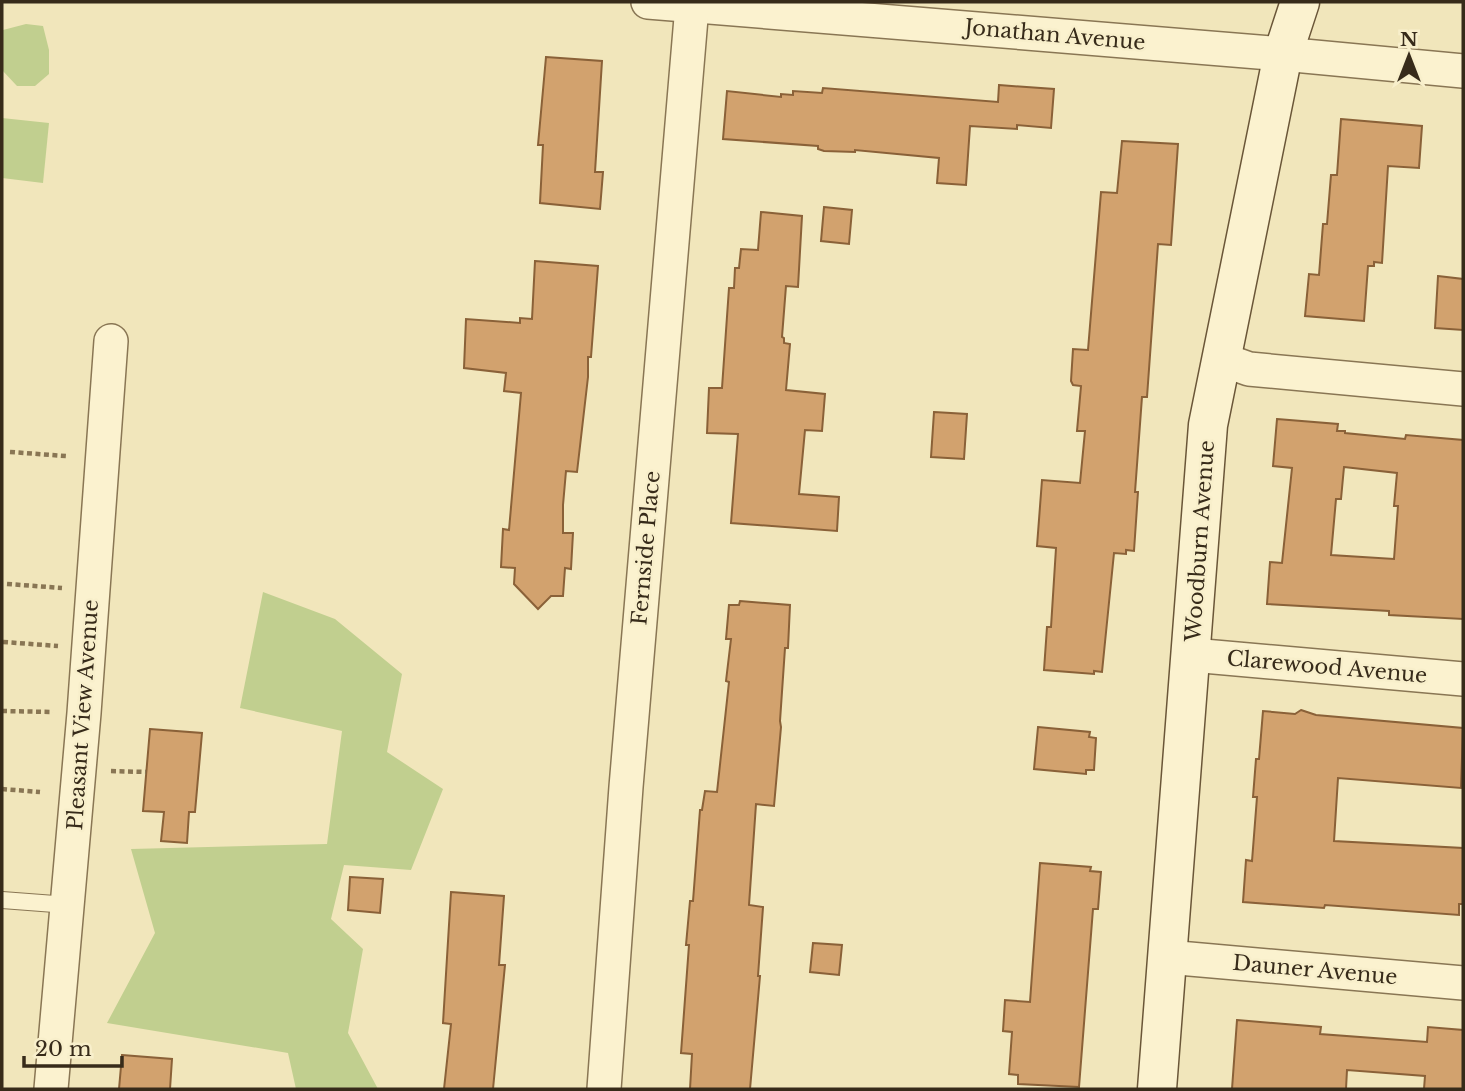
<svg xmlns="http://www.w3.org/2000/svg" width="1465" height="1091" font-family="'Libre Baskerville',serif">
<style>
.green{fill:#c1cf8f}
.building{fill:#d2a26e;stroke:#8a6138;stroke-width:2;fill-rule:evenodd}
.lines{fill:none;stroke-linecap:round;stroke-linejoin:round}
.lane-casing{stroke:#897654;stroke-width:18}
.street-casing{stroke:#897654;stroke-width:36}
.secondary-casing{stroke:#6a5638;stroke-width:41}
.path{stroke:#897654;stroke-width:4.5;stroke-dasharray:5 3.5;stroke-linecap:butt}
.lane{stroke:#fbf2cf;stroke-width:16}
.street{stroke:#fbf2cf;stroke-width:33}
.secondary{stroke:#fbf2cf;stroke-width:38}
.labels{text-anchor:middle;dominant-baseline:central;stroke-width:5;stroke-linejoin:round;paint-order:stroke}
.street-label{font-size:21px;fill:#372b1a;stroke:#f8efcb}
</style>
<rect width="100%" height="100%" fill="#f1e6bb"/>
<!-- green -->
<g class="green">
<path d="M 26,24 L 43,26 L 49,50 L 49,74 L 35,86 L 17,86 L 2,70 L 3,30 Z"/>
<path d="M 2,118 L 49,123 L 43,183 L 2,178 Z"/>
<path d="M 263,592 L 335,619 L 402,674 L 387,752 L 443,789 L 411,870 L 344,865 L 331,919 L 363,949 L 348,1033 L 378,1089 L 296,1089 L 288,1053 L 107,1023 L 155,933 L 131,849 L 327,844 L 342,731 L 240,708 Z"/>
</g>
<!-- building -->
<g class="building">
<path d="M 546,57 L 602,61 L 595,172 L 603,172 L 600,209 L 540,203 L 543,145 L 538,145 Z"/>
<path d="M 999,85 L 1054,89 L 1051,128 L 1017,125 L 1017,129 L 970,126 L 966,185 L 937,183 L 939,158 L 855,150 L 855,152 L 824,151 L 818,149 L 818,146 L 723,139 L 727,91 L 781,97 L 781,94 L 793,95 L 793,91 L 822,93 L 823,88 L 998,102 Z"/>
<path d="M 1341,119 L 1422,126 L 1419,168 L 1388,166 L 1382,263 L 1374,262 L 1374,266 L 1368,266 L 1364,321 L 1305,316 L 1309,274 L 1319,275 L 1323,224 L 1327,224 L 1331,175 L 1337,175 Z"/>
<path d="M 1122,141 L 1178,144 L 1171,245 L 1158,244 L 1147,397 L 1142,397 L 1135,492 L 1138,492 L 1134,551 L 1126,550 L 1126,554 L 1114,553 L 1102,672 L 1094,671 L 1094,674 L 1044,670 L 1047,627 L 1051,627 L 1056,548 L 1037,546 L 1042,480 L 1080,483 L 1085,431 L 1077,431 L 1081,386 L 1073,385 L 1071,381 L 1073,349 L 1088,350 L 1101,192 L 1117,193 Z"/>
<path d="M 824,207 L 852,210 L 849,244 L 821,241 Z"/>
<path d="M 761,212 L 802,216 L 798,287 L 786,286 L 782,337 L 784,338 L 784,343 L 790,344 L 786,390 L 825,394 L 822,431 L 805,430 L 799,494 L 839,497 L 837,531 L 731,523 L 738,434 L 707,433 L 709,388 L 722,388 L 729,288 L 734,288 L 735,268 L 739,268 L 741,249 L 758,250 Z"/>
<path d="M 535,261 L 598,266 L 591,357 L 588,357 L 588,377 L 577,472 L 566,471 L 563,505 L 563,533 L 573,533 L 571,569 L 565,568 L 563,596 L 551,596 L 538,609 L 514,584 L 515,568 L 501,567 L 503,529 L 509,530 L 521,393 L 504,391 L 506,373 L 464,368 L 466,319 L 520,323 L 520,318 L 532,319 Z"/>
<path d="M 1438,276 L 1463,279 L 1463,330 L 1435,328 Z"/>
<path d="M 934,412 L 967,414 L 964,459 L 931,457 Z"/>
<path d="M 1277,419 L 1338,424 L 1337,431 L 1345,431 L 1345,433 L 1405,439 L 1406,435 L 1463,440 L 1463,619 L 1389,615 L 1389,611 L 1267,604 L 1270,562 L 1282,563 L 1292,468 L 1273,466 ZM 1344,467 L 1397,473 L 1394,506 L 1398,506 L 1394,559 L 1331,555 L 1336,499 L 1341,499 Z"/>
<path d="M 740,601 L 790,605 L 788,648 L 785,648 L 780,721 L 781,727 L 774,806 L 756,804 L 749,905 L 763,907 L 758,976 L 760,976 L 750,1089 L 690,1089 L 692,1054 L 681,1053 L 689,945 L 686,945 L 690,901 L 693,901 L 700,810 L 702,810 L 705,791 L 717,792 L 729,682 L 726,681 L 731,639 L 726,639 L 729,605 L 739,605 Z"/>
<path d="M 1301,710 L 1316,715 L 1463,728 L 1461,788 L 1338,778 L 1334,841 L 1463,848 L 1463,904 L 1459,904 L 1459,915 L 1325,905 L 1324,908 L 1243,902 L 1246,860 L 1252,861 L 1257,797 L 1253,797 L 1256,759 L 1259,759 L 1263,711 L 1295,714 Z"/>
<path d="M 1038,727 L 1090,732 L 1089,737 L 1096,738 L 1094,770 L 1086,770 L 1086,774 L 1034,769 Z"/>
<path d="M 150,729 L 202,733 L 195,812 L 189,812 L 187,843 L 161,841 L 164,812 L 143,811 Z"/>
<path d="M 1040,863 L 1091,867 L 1090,871 L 1101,872 L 1098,909 L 1093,909 L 1079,1087 L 1018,1084 L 1018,1075 L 1009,1074 L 1012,1032 L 1003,1031 L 1005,1000 L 1030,1002 Z"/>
<path d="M 350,877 L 383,879 L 380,913 L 348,910 Z"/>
<path d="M 451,892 L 504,896 L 499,965 L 505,965 L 493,1089 L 444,1089 L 451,1024 L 443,1023 Z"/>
<path d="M 813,943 L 842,945 L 839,975 L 810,972 Z"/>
<path d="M 1237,1020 L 1321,1027 L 1320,1034 L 1427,1042 L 1428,1027 L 1463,1030 L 1463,1089 L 1424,1089 L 1425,1076 L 1347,1070 L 1346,1089 L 1232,1089 Z"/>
<path d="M 122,1055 L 172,1059 L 170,1089 L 119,1089 Z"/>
</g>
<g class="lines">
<!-- lane casing -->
<g class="lane-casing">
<path id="lane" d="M 2,900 L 68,905"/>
</g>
<!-- street casing -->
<g class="street-casing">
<g id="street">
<path d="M 648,2 L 1283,54 L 1463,71"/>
<path d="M 1221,359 L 1249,369 L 1463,389"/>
<path d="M 1192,655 L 1463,679"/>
<path d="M 1167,957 L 1463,983"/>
<path d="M 51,1089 L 84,713 L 111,341"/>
<path d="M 604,1089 L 626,787 L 692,6"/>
</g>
</g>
<!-- secondary casing -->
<g class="secondary-casing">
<path id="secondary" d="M 1157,1089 L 1208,425 L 1283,54 L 1300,2"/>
</g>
<!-- path -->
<g class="path">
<path d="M 10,452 L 66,456"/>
<path d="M 7,584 L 62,588"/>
<path d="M 3,642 L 58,646"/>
<path d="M 2,711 L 53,712"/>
<path d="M 111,771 L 146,772"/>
<path d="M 2,789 L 40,792"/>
</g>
<!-- lane -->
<use href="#lane" class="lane"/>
<!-- street -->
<use href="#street" class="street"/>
<!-- secondary -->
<use href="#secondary" class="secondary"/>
</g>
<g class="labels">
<!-- street labels -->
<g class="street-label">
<text transform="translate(1055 35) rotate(5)">Jonathan Avenue</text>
<text transform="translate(1200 541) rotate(-86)">Woodburn Avenue</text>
<text transform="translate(646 548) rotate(-85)">Fernside Place</text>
<text transform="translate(1327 667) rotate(5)">Clarewood Avenue</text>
<text transform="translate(83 715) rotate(-86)">Pleasant View Avenue</text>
<text transform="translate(1315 970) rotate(5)">Dauner Avenue</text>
</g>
</g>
<!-- border -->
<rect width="1465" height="1091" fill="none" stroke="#372b1a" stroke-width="7"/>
<!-- north arrow -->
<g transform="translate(1409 56)" stroke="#f8efcb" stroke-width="5" paint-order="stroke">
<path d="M0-5L12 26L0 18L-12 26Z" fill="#372b1a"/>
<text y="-10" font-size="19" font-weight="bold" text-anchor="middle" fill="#372b1a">N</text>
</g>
<!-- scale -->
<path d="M24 1056v10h98v-10" fill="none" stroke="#372b1a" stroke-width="3.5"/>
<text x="35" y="1056" font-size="21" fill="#372b1a" stroke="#f8efcb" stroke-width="5" paint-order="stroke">20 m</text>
</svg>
